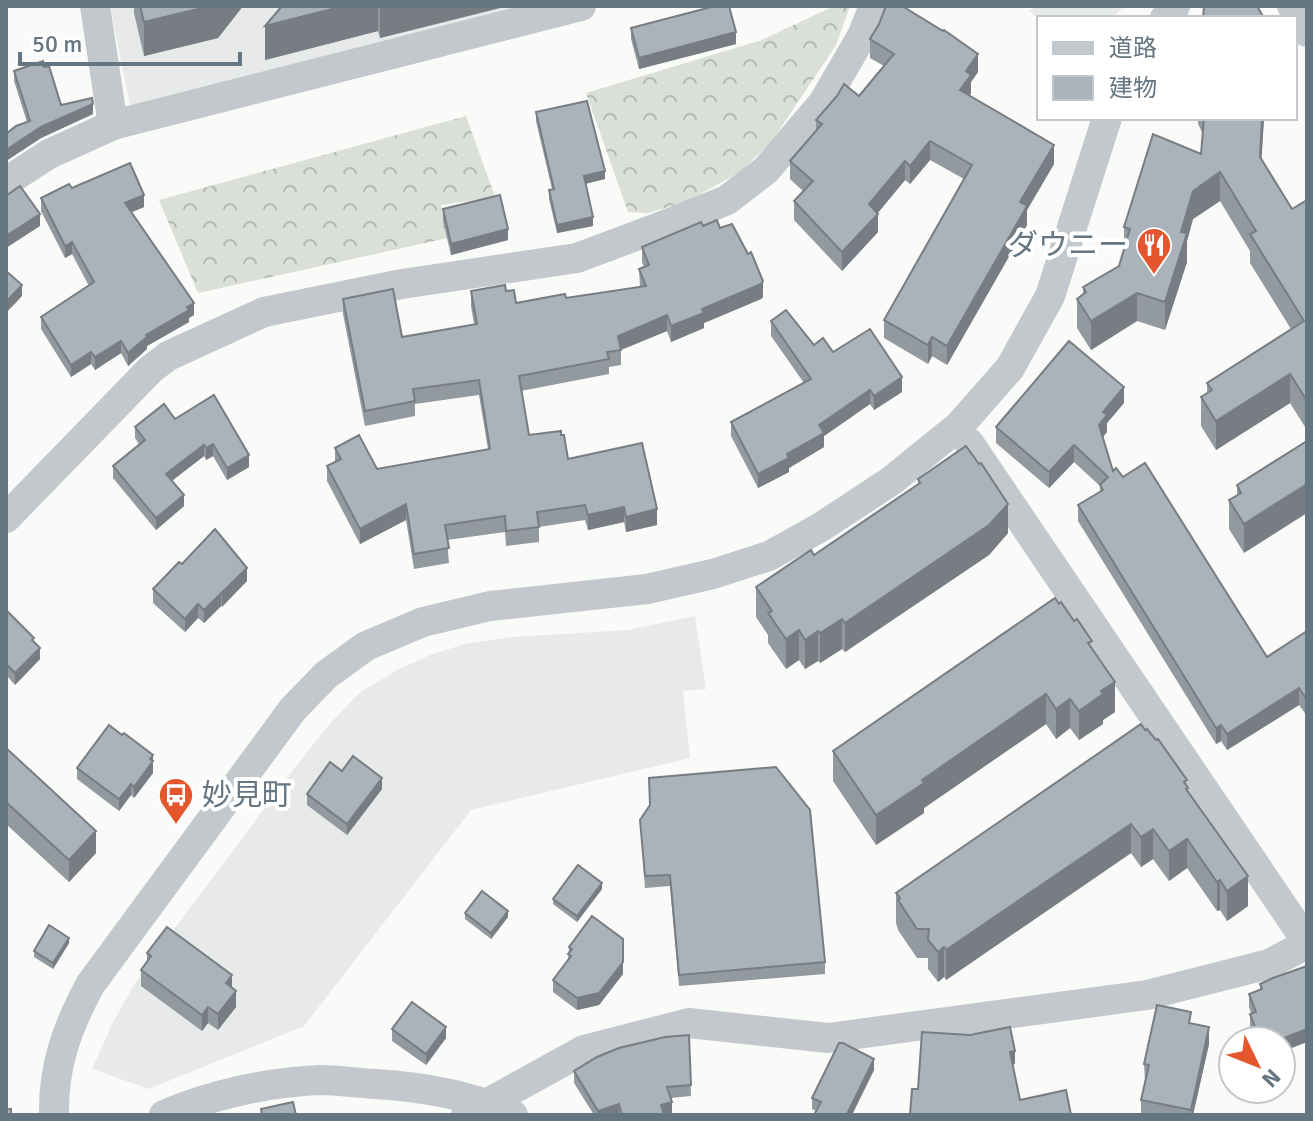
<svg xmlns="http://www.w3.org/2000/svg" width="1313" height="1121" font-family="Signika,'Noto Sans JP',sans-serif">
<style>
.built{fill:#e8e9e9}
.forest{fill:url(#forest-crowns)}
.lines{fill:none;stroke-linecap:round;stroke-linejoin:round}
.minor{stroke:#c3c8cc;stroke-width:30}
.wall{fill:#929a9f}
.shaded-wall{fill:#777d82}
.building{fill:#aab3b9;stroke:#777d82;stroke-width:2}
.labels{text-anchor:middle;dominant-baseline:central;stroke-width:8;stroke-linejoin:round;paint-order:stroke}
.poi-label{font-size:30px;fill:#657683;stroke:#fff;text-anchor:end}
</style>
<defs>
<pattern id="forest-crowns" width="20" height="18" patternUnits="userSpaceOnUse" patternTransform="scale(2)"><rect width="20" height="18" fill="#dadfd7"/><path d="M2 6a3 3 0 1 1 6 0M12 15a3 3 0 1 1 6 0" fill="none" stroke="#b4b9b4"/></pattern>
</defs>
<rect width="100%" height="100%" fill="#fafaf8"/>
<!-- built -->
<g class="built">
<path d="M 110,6 L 528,6 L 130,106 Z"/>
<path d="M 1036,6 L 1124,6 L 1113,18 L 1039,19 L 1029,11 Z"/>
<path d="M 695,616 L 706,689 L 683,691 L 690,758 L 471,810 L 304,1026 L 149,1089 L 92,1069 L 113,1022 L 133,987 L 155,954 L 227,859 L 282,784 L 327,727 L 359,693 L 399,669 L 430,655 L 465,644 L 512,637 L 628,630 Z"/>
</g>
<!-- forest -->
<g class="forest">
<path d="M 834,6 L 850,6 L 836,45 L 772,141 L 740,172 L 686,202 L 648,213 L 628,212 L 586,93 L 762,40 Z"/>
<path d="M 466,116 L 495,197 L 441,205 L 448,238 L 198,293 L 159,200 Z"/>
</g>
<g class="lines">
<!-- minor -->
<g class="minor">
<path d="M 95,6 L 113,125"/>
<path d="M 1292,6 L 1307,32"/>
<path d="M 1165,18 L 1175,6"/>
<path d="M 6,182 L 49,154 L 113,125 L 581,6"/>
<path d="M 969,443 L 1307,942"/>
<path d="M 6,518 L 150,370 L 168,356 L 264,312 L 402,284 L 577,258 L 678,220 L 727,200 L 766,170 L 823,103 L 862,36 L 874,6"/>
<path d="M 54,1115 C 53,1066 67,1028 90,985 L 293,709 L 326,675 L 366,646 L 423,622 L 490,606 L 647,589 L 713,574 L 769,556 L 821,527 L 891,481 L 959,426 L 1010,368 L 1050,296 L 1107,118"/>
<path d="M 164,1115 C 210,1095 269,1082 320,1080 C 338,1080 357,1083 376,1084 C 423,1087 471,1095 513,1115"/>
<path d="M 466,1115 L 584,1050 L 689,1023 L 828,1038 L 1147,995 L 1269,964 L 1307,944"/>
</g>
</g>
<!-- wall -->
<g class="wall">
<path d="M 134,6 L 243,6 L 218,38 L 144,56 L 134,13 Z"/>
<path d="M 279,6 L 508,6 L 380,38 L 378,31 L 265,60 L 281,7 Z"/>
<path d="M 631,28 L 736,44 L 639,69 L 631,39 Z"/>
<path d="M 870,39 L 978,72 L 971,82 L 971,93 L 970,96 L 1054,164 L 1027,210 L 1027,225 L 947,365 L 932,356 L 928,364 L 884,338 L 884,320 L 964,179 L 930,160 L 910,184 L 905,180 L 878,213 L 878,232 L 842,271 L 794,220 L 794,201 L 803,191 L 790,179 L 790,161 L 816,131 L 816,120 L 859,96 L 884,66 L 870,58 Z"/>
<path d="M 14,71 L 61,105 L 93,114 L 41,138 L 6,161 L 6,134 L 27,122 L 14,81 Z"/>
<path d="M 536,112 L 605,179 L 585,184 L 593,226 L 557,233 L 549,199 L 549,190 L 552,189 L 536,121 Z"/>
<path d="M 1198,118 L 1264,118 L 1261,160 L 1292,209 L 1307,200 L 1307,430 L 1290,403 L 1216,450 L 1201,426 L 1201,397 L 1207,393 L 1207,383 L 1291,329 L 1250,263 L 1250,251 L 1220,201 L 1193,219 L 1187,241 L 1187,262 L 1165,330 L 1137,321 L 1091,350 L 1077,328 L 1077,299 L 1083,294 L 1083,287 L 1119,266 L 1124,251 L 1124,227 L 1201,154 L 1203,134 L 1198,124 Z"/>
<path d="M 72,188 L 144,207 L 132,212 L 194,315 L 189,318 L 189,322 L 147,346 L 147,349 L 128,366 L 121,353 L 95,370 L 91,364 L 71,377 L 41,329 L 41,317 L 89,286 L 72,254 L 65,258 L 41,211 L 41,198 Z"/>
<path d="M 443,209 L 508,240 L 451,255 L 443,221 Z"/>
<path d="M 703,226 L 720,228 L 763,297 L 761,299 L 704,323 L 704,328 L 671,342 L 667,331 L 621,350 L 621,365 L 609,367 L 609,374 L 521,391 L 529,435 L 561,435 L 568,459 L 657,525 L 626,532 L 624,522 L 588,530 L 585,520 L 539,527 L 539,542 L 506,546 L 505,532 L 447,540 L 449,563 L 414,569 L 406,520 L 360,544 L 327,481 L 327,466 L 335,462 L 335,448 L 377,469 L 488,449 L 479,395 L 415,404 L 415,416 L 365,426 L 343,314 L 343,299 L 402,337 L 474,324 L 471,306 L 471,291 L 506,291 L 516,303 L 566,298 L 640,287 L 639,269 L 644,267 L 642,262 L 642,247 Z"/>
<path d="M 771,321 L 814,345 L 833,352 L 902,392 L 874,410 L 870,404 L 824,436 L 824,447 L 789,468 L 789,472 L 758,488 L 731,436 L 731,422 L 804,383 L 771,336 Z"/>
<path d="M 1124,403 L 1107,423 L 1107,432 L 1103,437 L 1113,471 L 1123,477 L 1267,657 L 1307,631 L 1307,716 L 1299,705 L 1227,750 L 1221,741 L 1216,744 L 1078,521 L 1078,505 L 1100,492 L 1100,486 L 1074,462 L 1049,488 L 996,443 L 996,427 Z"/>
<path d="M 175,419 L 249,467 L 227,480 L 213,456 L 206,460 L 204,456 L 172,481 L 184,506 L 156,530 L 113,478 L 113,466 L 139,444 L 135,438 L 135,427 Z"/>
<path d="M 1307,441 L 1244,553 L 1229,529 L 1229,500 L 1237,495 L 1237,485 Z"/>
<path d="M 918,479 L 1008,533 L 989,555 L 845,652 L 842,649 L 820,663 L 818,661 L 805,669 L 799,660 L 786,669 L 768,643 L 768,635 L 756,617 L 756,587 L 814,555 L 918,484 Z"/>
<path d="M 182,564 L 247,581 L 204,623 L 198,618 L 185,632 L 153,603 L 153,589 Z"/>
<path d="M 6,610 L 34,642 L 40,659 L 15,685 L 8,677 L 6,679 Z"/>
<path d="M 1092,648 L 1115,712 L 1103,720 L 1103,724 L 1079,740 L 1070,728 L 1056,739 L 1046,724 L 924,808 L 924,813 L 876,845 L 833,781 L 833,751 Z"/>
<path d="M 122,735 L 153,755 L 153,773 L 134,798 L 131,795 L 119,811 L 77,779 L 77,768 Z"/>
<path d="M 6,748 L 96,853 L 69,882 L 6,824 Z"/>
<path d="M 342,771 L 382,789 L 347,835 L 307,805 L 307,794 Z"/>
<path d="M 1187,786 L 1188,791 L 1248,906 L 1227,921 L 1220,910 L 1217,911 L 1187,868 L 1169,881 L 1153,859 L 1141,867 L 1131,853 L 946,980 L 944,977 L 938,982 L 928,969 L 928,958 L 917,958 L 898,930 L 896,923 L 896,893 Z"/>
<path d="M 640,820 L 825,962 L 825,974 L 679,986 L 670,886 L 645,888 Z"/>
<path d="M 602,889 L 577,922 L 553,904 L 553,899 Z"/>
<path d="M 465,913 L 508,917 L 491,939 L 465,919 Z"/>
<path d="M 69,943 L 53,969 L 34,957 L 34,951 Z"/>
<path d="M 569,947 L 623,974 L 599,1005 L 577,1010 L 553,992 L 553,980 L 568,960 Z"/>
<path d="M 147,953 L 232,987 L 236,1007 L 218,1030 L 208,1023 L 202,1031 L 141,986 L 141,970 L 147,962 Z"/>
<path d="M 1260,984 L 1307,1042 L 1281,1052 L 1281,1041 L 1256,1041 L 1250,1027 L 1250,1014 L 1251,1013 L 1249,1007 L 1249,994 L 1260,990 Z"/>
<path d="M 1191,1023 L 1209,1044 L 1193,1115 L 1141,1115 L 1141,1100 L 1145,1081 L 1144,1064 Z"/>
<path d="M 392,1029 L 446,1038 L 426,1065 L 392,1041 Z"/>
<path d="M 689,1035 L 691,1096 L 671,1098 L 672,1113 L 667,1115 L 594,1115 L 574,1083 L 574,1071 Z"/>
<path d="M 874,1070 L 852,1114 L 816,1111 L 812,1109 L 812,1098 Z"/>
</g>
<!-- shaded-wall -->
<g class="shaded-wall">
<path d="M 210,6 L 243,6 L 218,38 L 144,56 L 144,22 Z"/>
<path d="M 344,6 L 378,6 L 378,31 L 265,60 L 265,26 Z"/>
<path d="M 380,6 L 508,6 L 380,38 Z"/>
<path d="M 736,32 L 736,44 L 639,69 L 639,58 Z"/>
<path d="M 978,54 L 978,72 L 971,82 L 971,93 L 960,109 L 960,90 L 966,71 Z"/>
<path d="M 93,104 L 93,114 L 41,138 L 6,161 L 6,150 L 41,127 Z"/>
<path d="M 1262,118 L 1264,118 L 1260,186 L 1260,157 Z"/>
<path d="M 930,141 L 930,160 L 910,184 L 910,166 Z"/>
<path d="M 1054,145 L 1054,164 L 1027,210 L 1027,225 L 947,365 L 947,346 L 1020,202 Z"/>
<path d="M 905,161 L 905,180 L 869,223 L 869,204 Z"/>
<path d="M 605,171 L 605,179 L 584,184 L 584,176 Z"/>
<path d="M 1220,172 L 1220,201 L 1193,219 L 1187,241 L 1187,262 L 1165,330 L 1165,302 L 1181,232 L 1193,191 Z"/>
<path d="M 144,195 L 144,207 L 125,215 L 125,203 Z"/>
<path d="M 40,214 L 40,226 L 6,248 L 6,236 Z"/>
<path d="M 878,214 L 878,232 L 842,271 L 842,252 Z"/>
<path d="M 593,217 L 593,226 L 557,233 L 557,225 Z"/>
<path d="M 508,229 L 508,240 L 451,255 L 451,244 Z"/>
<path d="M 72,242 L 72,254 L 65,258 L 65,246 Z"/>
<path d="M 763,281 L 763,297 L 761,299 L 704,323 L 704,328 L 671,342 L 671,326 L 702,309 Z"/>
<path d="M 22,285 L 22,296 L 6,313 L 6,302 Z"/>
<path d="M 1137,293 L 1137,321 L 1091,350 L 1091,321 Z"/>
<path d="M 194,303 L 194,315 L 189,318 L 189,322 L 147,346 L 147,349 L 128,366 L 128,353 L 146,335 Z"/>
<path d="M 667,315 L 667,331 L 618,351 L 618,336 Z"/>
<path d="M 932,337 L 932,356 L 928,364 L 928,345 Z"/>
<path d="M 121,341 L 121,353 L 95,370 L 95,357 Z"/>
<path d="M 91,352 L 91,364 L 71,377 L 71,365 Z"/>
<path d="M 1290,374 L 1290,403 L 1216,450 L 1216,421 Z"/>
<path d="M 902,377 L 902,392 L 874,410 L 874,396 Z"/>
<path d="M 1124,387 L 1124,403 L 1107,423 L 1107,432 L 1099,441 L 1099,425 L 1103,412 Z"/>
<path d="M 870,390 L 870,404 L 824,436 L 824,447 L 789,468 L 789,472 L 758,488 L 758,474 L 787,454 L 819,425 Z"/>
<path d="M 213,444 L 213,456 L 206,460 L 206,448 Z"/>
<path d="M 204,445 L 204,456 L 166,485 L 166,474 Z"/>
<path d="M 1074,445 L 1074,462 L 1049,488 L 1049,472 Z"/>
<path d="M 249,455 L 249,467 L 227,480 L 227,468 Z"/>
<path d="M 1307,484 L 1307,513 L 1244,553 L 1244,524 Z"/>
<path d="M 184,495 L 184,506 L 156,530 L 156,518 Z"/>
<path d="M 406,504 L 406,520 L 360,544 L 360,529 Z"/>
<path d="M 1008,504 L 1008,533 L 989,555 L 845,652 L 845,623 Z"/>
<path d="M 624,507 L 624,522 L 588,530 L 588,515 Z"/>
<path d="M 657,509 L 657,525 L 626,532 L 626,517 Z"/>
<path d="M 247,568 L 247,581 L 222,607 L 222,593 Z"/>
<path d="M 221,592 L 221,606 L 204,623 L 204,610 Z"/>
<path d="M 198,604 L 198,618 L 185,632 L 185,619 Z"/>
<path d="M 842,619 L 842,649 L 820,663 L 820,633 Z"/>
<path d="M 799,630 L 799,660 L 786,669 L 786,639 Z"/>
<path d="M 818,631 L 818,661 L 805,669 L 805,640 Z"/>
<path d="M 40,648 L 40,659 L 15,685 L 15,673 Z"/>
<path d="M 1115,682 L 1115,712 L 1103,720 L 1103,724 L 1079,740 L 1079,711 L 1101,691 Z"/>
<path d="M 1299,688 L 1299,705 L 1227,750 L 1227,734 Z"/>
<path d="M 1046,694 L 1046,724 L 924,808 L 924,813 L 876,845 L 876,815 L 922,780 Z"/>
<path d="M 1070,699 L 1070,728 L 1056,739 L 1056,709 Z"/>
<path d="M 1221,725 L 1221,741 L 1216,744 L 1216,728 Z"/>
<path d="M 153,755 L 153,773 L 134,798 L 134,787 Z"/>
<path d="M 382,778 L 382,789 L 347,835 L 347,824 Z"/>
<path d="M 131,784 L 131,795 L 119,811 L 119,799 Z"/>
<path d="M 1131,824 L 1131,853 L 946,980 L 946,950 Z"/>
<path d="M 1153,829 L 1153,859 L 1141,867 L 1141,837 Z"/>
<path d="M 96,831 L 96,853 L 69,882 L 69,860 Z"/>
<path d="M 1187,839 L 1187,868 L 1169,881 L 1169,851 Z"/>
<path d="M 1248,876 L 1248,906 L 1227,921 L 1227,891 Z"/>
<path d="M 1220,880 L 1220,910 L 1217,911 L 1217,882 Z"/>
<path d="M 602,883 L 602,889 L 577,922 L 577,916 Z"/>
<path d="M 508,911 L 508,917 L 491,939 L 491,933 Z"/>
<path d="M 69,938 L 69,943 L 53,969 L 53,963 Z"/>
<path d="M 944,947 L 944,977 L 938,982 L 938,952 Z"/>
<path d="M 623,962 L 623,974 L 599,1005 L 577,1010 L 577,998 Z"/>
<path d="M 232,975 L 232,991 L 226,983 Z"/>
<path d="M 236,991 L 236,1007 L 218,1030 L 218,1014 Z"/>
<path d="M 208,1007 L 208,1023 L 202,1031 L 202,1015 Z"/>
<path d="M 446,1027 L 446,1038 L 426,1065 L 426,1054 Z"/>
<path d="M 1209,1027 L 1209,1044 L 1193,1115 L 1191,1115 Z"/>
<path d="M 1307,1029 L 1307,1042 L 1281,1052 L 1281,1041 L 1276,1041 Z"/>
<path d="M 1015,1051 L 1015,1064 L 1010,1066 L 1010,1052 Z"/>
<path d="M 874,1059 L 874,1070 L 852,1115 L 848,1112 Z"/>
<path d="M 672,1102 L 672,1113 L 661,1115 L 661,1105 Z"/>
<path d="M 619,1104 L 619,1115 L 598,1115 L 598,1111 Z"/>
</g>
<!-- building -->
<g class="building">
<path d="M 140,6 L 210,6 L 144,22 Z"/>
<path d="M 282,6 L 344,6 L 265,26 Z"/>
<path d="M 715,6 L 729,6 L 736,32 L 639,58 L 631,28 Z"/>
<path d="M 886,6 L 902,6 L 943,31 L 944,30 L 978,54 L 966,71 L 971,75 L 960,90 L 1054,145 L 1020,202 L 1027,206 L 947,346 L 932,337 L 928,345 L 884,320 L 972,165 L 930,141 L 910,166 L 905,161 L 869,204 L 878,214 L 842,252 L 794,201 L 813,181 L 790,161 L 822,124 L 816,120 L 837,96 L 844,84 L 859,96 L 894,54 L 870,39 L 879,24 Z"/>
<path d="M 1204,6 L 1257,6 L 1264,18 L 1203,18 Z"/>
<path d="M 43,61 L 44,67 L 49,66 L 61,105 L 92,98 L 93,104 L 41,127 L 6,150 L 6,134 L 16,126 L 30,121 L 14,71 Z"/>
<path d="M 587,101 L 605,171 L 584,176 L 593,217 L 557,225 L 549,190 L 554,189 L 536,112 Z"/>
<path d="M 1204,118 L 1262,118 L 1260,157 L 1292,209 L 1307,200 L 1307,401 L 1290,374 L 1216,421 L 1201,397 L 1212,390 L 1207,383 L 1304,321 L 1250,234 L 1256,231 L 1220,172 L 1193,191 L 1181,232 L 1187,233 L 1165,302 L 1137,293 L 1091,321 L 1077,299 L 1086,292 L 1083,287 L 1119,266 L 1130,229 L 1124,227 L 1153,134 L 1201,154 Z"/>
<path d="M 130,163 L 144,195 L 125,203 L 194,303 L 187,307 L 189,310 L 146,335 L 147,337 L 128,353 L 121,341 L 95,357 L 91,352 L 71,365 L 41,317 L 94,282 L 72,242 L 65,246 L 41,198 L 69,184 L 72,188 Z"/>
<path d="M 20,186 L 40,214 L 6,236 L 6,196 Z"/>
<path d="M 500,195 L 508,229 L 451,244 L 443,209 Z"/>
<path d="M 717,220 L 720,228 L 732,224 L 748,254 L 751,252 L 763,281 L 761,284 L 702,309 L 704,313 L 671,326 L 667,315 L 618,336 L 621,350 L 607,352 L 609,359 L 519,376 L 529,435 L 561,431 L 561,435 L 564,435 L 568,459 L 642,443 L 657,509 L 626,517 L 624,507 L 588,515 L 585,505 L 537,512 L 539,527 L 506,531 L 505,516 L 445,525 L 449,548 L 414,554 L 406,504 L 360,529 L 327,466 L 341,459 L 335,448 L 359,435 L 377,469 L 490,449 L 479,380 L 413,389 L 415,401 L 365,411 L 343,299 L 393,289 L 402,337 L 477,324 L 471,291 L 505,285 L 506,291 L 514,290 L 516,303 L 565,294 L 566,298 L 646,286 L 639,269 L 649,265 L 642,247 L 701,222 L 703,226 Z"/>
<path d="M 6,271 L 22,285 L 6,302 Z"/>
<path d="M 786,310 L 814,345 L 823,338 L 833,352 L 870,329 L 902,377 L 874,396 L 870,390 L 819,425 L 824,433 L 787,454 L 789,458 L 758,474 L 731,422 L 811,379 L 771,321 Z"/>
<path d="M 1069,341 L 1124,387 L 1103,412 L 1107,415 L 1099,425 L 1113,471 L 1116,468 L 1123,477 L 1145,463 L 1267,657 L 1307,631 L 1307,700 L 1299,688 L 1227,734 L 1221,725 L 1216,728 L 1078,505 L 1103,490 L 1100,485 L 1108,477 L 1074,445 L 1049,472 L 996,427 Z"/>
<path d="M 214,395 L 249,455 L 227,468 L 213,444 L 206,448 L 204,445 L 166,474 L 184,495 L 156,518 L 113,466 L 145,440 L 135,427 L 164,404 L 175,419 Z"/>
<path d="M 1307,441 L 1307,484 L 1244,524 L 1229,500 L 1241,493 L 1237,485 Z"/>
<path d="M 966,446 L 979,464 L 981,463 L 1008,504 L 989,525 L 845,623 L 842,619 L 820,633 L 818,631 L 805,640 L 799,630 L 786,639 L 768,613 L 772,611 L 756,587 L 811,550 L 814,555 L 920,483 L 918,479 Z"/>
<path d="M 215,529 L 247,568 L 204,610 L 198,604 L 185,619 L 153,589 L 179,562 L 182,564 Z"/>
<path d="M 1055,598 L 1059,604 L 1061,602 L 1074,621 L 1077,619 L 1092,641 L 1088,643 L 1115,682 L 1101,691 L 1103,694 L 1079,711 L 1070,699 L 1056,709 L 1046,694 L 922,780 L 924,783 L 876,815 L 833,751 Z"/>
<path d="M 6,610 L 34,638 L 32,640 L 40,648 L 15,673 L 8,666 L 6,668 Z"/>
<path d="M 1141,724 L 1145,730 L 1147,729 L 1156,740 L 1158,739 L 1187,780 L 1184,782 L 1188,788 L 1186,789 L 1248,876 L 1227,891 L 1220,880 L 1217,882 L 1187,839 L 1169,851 L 1153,829 L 1141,837 L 1131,824 L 946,950 L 944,947 L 938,952 L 928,940 L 929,929 L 917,929 L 898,900 L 900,898 L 896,893 Z"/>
<path d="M 109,725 L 122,735 L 124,733 L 153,755 L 150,759 L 153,761 L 134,787 L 131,784 L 119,799 L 77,768 Z"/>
<path d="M 6,748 L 96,831 L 69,860 L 6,802 Z"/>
<path d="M 353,756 L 382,778 L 347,824 L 307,794 L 330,762 L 342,771 Z"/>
<path d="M 776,767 L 810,810 L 825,962 L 679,975 L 670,875 L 645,876 L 640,820 L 650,805 L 649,778 Z"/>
<path d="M 578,865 L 602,883 L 577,916 L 553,899 Z"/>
<path d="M 482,891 L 508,911 L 491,933 L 465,913 Z"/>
<path d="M 592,916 L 623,939 L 623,962 L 599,993 L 577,998 L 553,980 L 571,956 L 568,954 L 572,949 L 569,947 Z"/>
<path d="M 49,925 L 69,938 L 53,963 L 34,951 Z"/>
<path d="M 167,927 L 232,975 L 226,983 L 236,991 L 218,1014 L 208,1007 L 202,1015 L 141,970 L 151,956 L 147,953 Z"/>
<path d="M 1307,966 L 1307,1029 L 1276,1041 L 1266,1041 L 1264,1034 L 1258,1034 L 1250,1014 L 1256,1012 L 1249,994 L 1262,989 L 1260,984 L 1273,978 Z"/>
<path d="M 412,1002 L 446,1027 L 426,1054 L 392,1029 Z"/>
<path d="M 1157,1005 L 1191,1012 L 1189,1023 L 1209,1027 L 1191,1110 L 1141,1100 L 1149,1065 L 1144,1064 Z"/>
<path d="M 1010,1027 L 1015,1051 L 1010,1052 L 1020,1100 L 1066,1090 L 1071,1115 L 910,1115 L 912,1089 L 918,1089 L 922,1032 L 970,1035 Z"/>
<path d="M 689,1035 L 691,1085 L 667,1087 L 672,1102 L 661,1105 L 664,1115 L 622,1115 L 619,1104 L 598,1111 L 574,1071 L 597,1057 L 619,1048 L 665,1037 Z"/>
<path d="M 839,1043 L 843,1043 L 874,1059 L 848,1112 L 853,1115 L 814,1115 L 821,1102 L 812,1098 Z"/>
<path d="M 293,1102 L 296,1115 L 262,1115 L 261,1109 Z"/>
<rect x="6" y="1109" width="5" height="6"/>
</g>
<!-- icons -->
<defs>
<g id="restaurant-pin" transform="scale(1.8)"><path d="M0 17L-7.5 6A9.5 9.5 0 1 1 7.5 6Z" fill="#e4572e" stroke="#fff"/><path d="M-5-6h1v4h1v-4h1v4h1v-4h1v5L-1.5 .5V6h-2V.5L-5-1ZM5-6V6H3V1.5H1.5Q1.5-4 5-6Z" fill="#fff"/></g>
<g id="bus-pin" transform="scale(1.8)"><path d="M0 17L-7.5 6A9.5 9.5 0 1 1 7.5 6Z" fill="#e4572e" stroke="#fff"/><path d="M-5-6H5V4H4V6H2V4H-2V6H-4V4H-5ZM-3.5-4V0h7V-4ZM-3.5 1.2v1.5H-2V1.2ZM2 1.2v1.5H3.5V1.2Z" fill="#fff"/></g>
</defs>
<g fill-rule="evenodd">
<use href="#restaurant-pin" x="1154" y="245"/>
<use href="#bus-pin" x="176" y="795"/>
</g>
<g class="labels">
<!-- poi labels -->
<g class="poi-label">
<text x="1128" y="245">ダウニー</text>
<text x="202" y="795" text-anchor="start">妙見町</text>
</g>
</g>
<!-- border -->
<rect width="1313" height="1121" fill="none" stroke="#657683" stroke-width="16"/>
<!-- legend -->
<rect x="1037" y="16" width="260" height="104" fill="#ffffff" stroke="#c1c8cd" stroke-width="2"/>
<rect x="1053" y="42" width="40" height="12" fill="#c3c8cc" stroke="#c1c8cd" stroke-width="2"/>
<text x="1109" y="56" font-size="24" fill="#657683">道路</text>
<rect x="1053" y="76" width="40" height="24" fill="#aab3b9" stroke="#c1c8cd" stroke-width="2"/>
<text x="1109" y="96" font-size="24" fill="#657683">建物</text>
<!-- north arrow -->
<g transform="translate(1257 1065) rotate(133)"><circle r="38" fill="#ffffff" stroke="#c1c8cd" stroke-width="2"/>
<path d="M0-6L14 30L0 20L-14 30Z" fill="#e4572e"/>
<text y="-12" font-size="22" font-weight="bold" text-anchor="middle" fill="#657683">N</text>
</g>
<!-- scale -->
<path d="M20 52v12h220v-12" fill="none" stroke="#657683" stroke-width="4"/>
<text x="32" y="52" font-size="24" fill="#657683" stroke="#ffffff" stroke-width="6" paint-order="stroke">50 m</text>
</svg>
